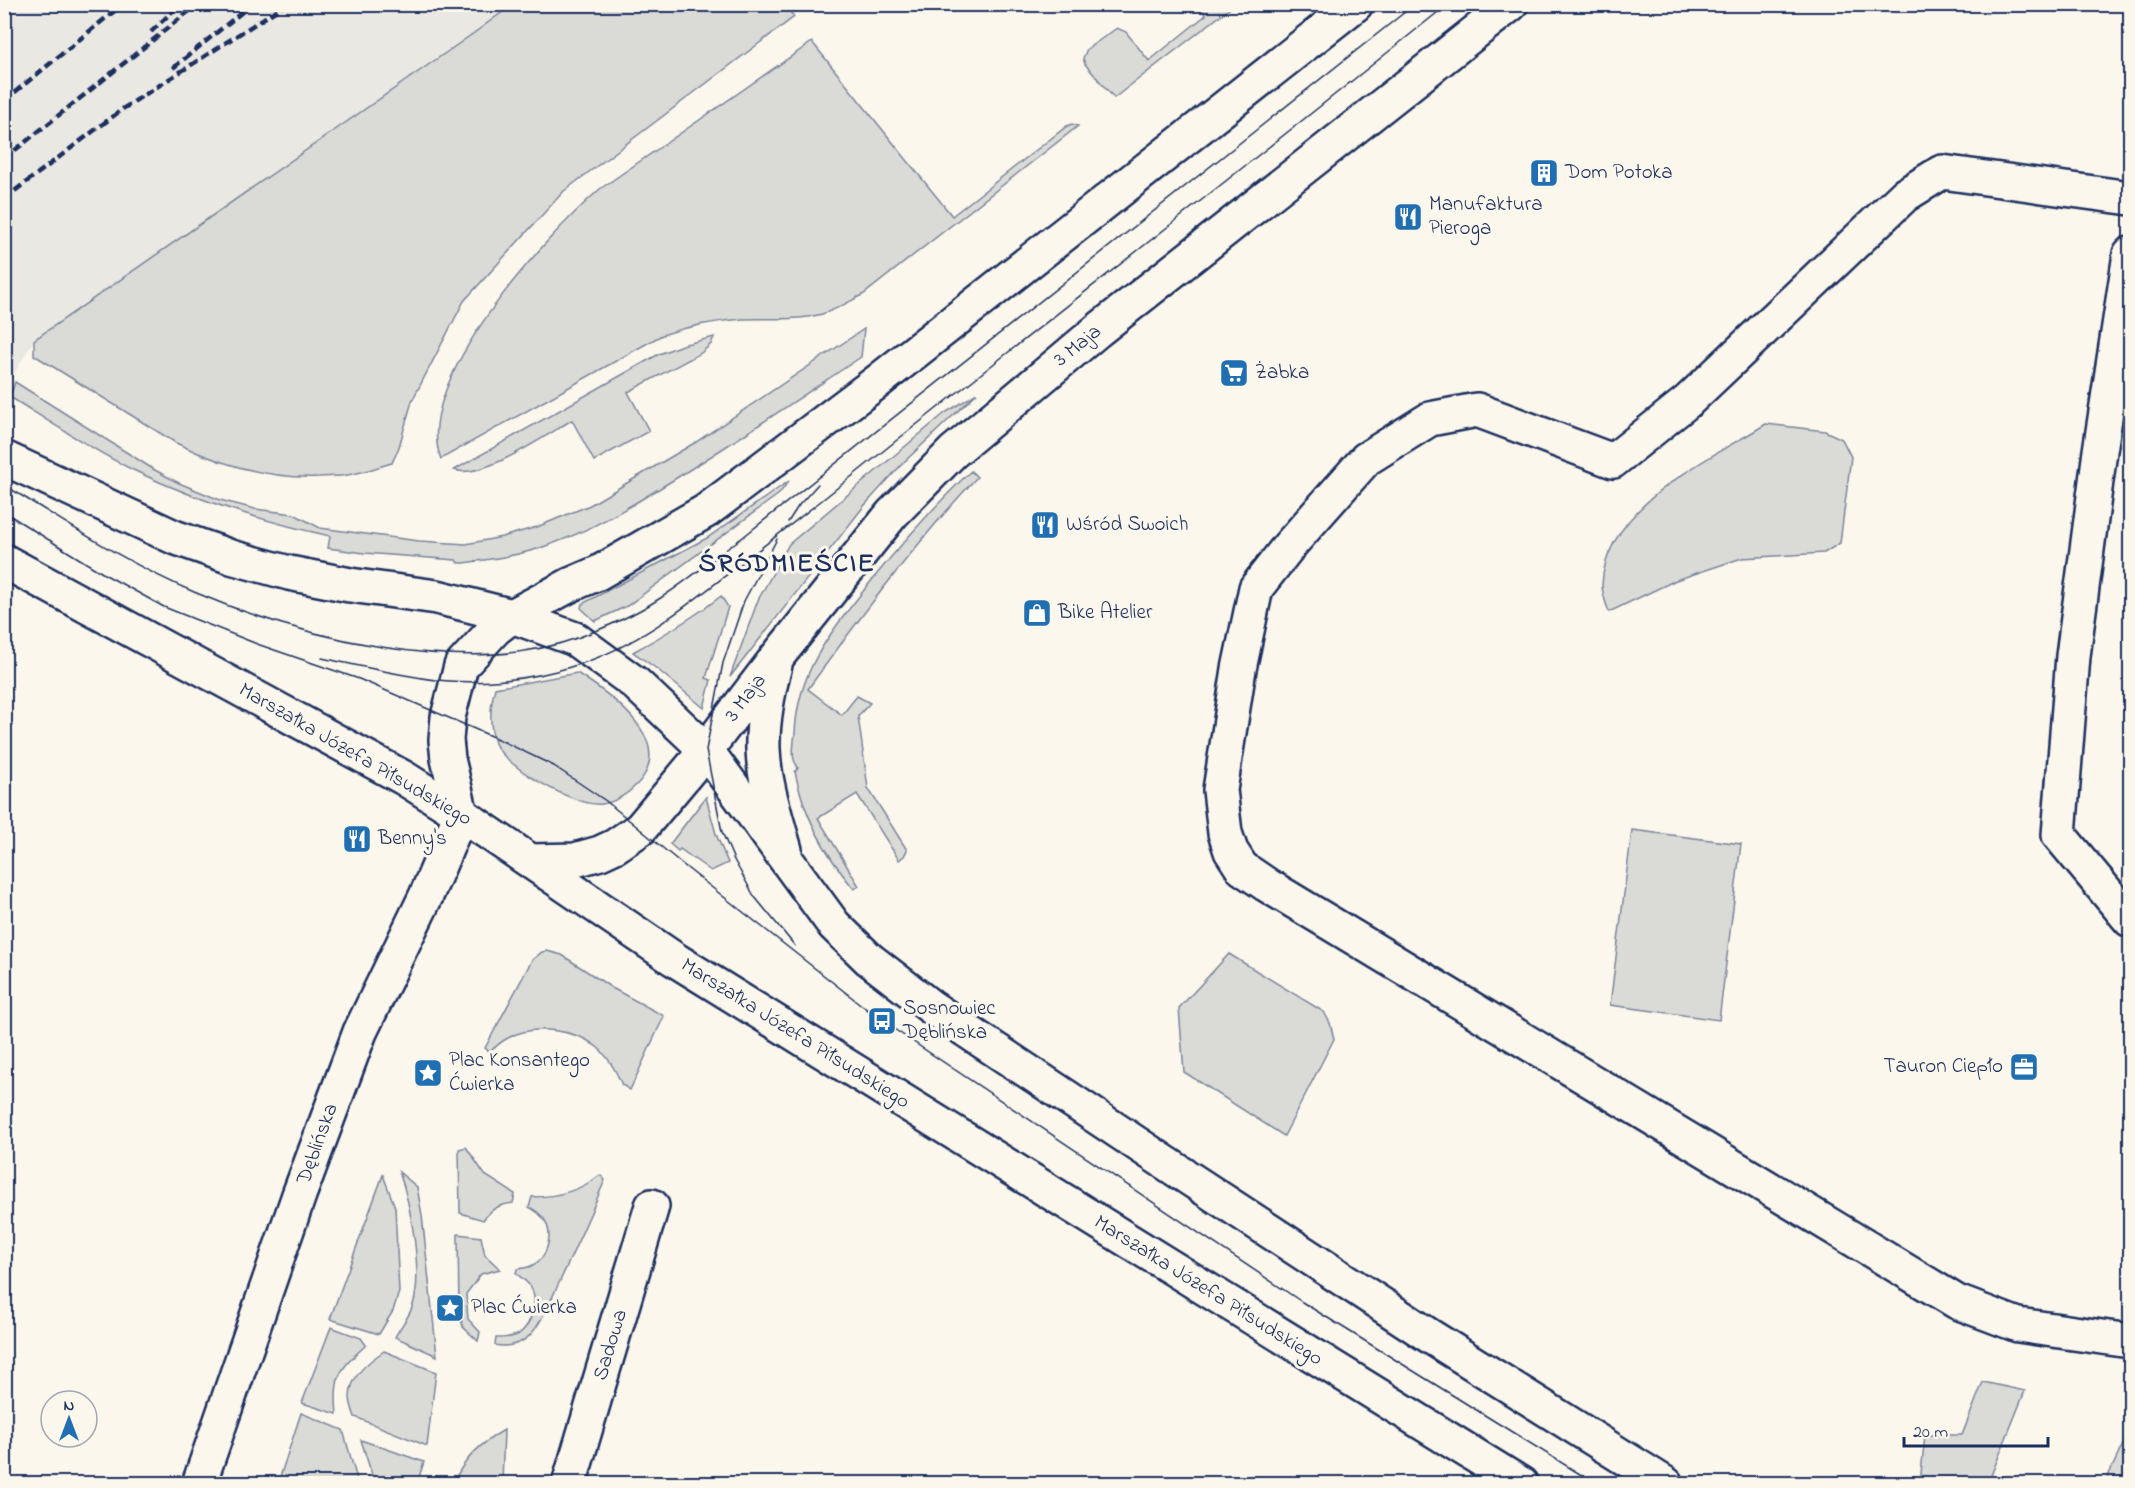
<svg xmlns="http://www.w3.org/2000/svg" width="2135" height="1488" font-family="'Indie Flower',sans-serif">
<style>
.built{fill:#eae8e2}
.green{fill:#dadad7;stroke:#7a849a;stroke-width:1.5}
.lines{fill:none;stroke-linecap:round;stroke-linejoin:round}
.minor-casing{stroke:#1b2f5e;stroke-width:38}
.tertiary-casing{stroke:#1b2f5e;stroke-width:38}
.secondary-casing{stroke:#1b2f5e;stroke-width:38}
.minor{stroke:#fbf7ec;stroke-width:33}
.tertiary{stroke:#fbf7ec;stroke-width:33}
.secondary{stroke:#fbf7ec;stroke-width:33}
.tram{stroke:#1b2f5e;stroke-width:1.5}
.rail{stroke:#1b2f5e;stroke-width:4.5;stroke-dasharray:9 4.5;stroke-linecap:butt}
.labels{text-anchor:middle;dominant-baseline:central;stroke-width:6;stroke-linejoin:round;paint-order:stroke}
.poi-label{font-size:21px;fill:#1b2f5e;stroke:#fbf7ec;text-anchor:start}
.street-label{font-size:21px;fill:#1b2f5e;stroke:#fbf7ec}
.district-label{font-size:27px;font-weight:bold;letter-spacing:1.5px;fill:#1b2f5e;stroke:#fbf7ec}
</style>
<rect width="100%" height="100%" fill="#fbf7ec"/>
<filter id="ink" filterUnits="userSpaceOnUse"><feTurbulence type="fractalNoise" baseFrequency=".0167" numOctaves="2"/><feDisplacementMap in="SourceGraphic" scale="12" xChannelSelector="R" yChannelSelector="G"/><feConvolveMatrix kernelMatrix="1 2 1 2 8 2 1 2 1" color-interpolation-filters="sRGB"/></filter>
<g filter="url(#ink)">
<!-- built -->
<path class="built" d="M 5,5 L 512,5 L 474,33 L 34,340 L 5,389 Z"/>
<!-- green -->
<g class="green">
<path d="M 785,5 L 794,17 L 564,191 L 464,301 L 412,401 L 399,447 L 392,463 C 377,467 362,473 347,475 C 338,477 328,476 319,477 C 268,479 221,465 176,443 L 34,355 L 34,340 L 474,33 L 512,5 Z"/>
<path d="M 1198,5 L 1234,5 L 1114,98 L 1085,64 L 1083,58 L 1087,49 L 1117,28 L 1126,32 L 1149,61 L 1206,15 Z"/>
<path d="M 812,42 L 952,216 L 1067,126 L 1072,124 L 1078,126 L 864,294 C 850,301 836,310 822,314 C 797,321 769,318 743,319 C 715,321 689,326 662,335 L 441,459 C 410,384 547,235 600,189 Z"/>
<path d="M 864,329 L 861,357 C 798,399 735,442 670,482 C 631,506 592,530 549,545 C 522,555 493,559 464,563 L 458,563 L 456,560 L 364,553 L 328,548 L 330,536 C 261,521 195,500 131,469 C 89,448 50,422 10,397 L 15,382 L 153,469 L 179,483 L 220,500 L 255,509 L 294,514 L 320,528 L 419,541 L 466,544 L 502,537 L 537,527 L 590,505 L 696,442 Z"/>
<path d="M 714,337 L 711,344 L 701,353 L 628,392 L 649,431 L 594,461 L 572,420 C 546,435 482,480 454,470 L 659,354 L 682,345 Z"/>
<path d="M 977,393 L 903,463 L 864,506 L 730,677 L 758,600 L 789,544 L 945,413 Z"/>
<path d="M 1766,424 L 1825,431 L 1842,439 L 1851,457 L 1840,543 L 1824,553 L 1742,558 L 1676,580 L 1609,612 C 1606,604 1602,593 1602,585 C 1605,506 1708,460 1766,424 Z"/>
<path d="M 971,471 L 977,477 C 915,544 861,616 808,689 L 842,715 L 857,696 L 870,703 L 858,716 L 868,788 L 907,850 L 904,856 L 899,860 L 857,794 L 818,818 L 859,886 L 854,889 C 825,854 804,817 795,772 L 798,768 C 797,765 795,763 794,760 C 792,753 794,740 795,733 C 798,667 834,629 872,580 C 903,542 935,505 971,471 Z"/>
<path d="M 789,481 L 779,494 L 627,606 L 595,621 L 581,608 L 582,604 L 707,538 Z"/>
<path d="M 721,596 L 728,607 L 706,678 L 711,680 L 704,708 L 657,669 L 633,652 C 664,635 693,618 721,596 Z"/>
<path d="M 577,673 C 608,693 675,739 640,781 C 630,792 617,802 602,804 C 577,808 503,766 495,743 C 489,725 490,706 495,688 Z"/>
<path d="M 706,797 L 716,834 L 728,863 L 711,871 L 680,849 L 678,851 L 670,844 Z"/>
<path d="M 1632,830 L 1741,844 L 1719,1020 L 1610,1005 Z"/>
<path d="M 547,951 L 562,955 L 612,988 L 664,1016 L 630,1090 L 622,1085 C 616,1071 609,1057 597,1047 C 575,1029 533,1024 508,1038 C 502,1041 496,1046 490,1052 L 485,1048 L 532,960 L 542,952 Z"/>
<path d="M 1229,954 L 1324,1012 L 1330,1023 L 1334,1039 L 1284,1136 L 1184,1072 L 1179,1008 Z"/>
<path d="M 466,1147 L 485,1175 L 515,1194 L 513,1203 C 499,1205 492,1208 483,1220 L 460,1213 L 459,1149 Z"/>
<path d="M 399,1172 L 417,1187 L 422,1215 L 437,1356 L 395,1337 C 400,1327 410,1316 413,1305 C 423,1273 411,1204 399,1172 Z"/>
<path d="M 383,1175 L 395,1207 L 399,1292 L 393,1311 L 379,1334 L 330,1319 Z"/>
<path d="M 600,1175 L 605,1180 C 590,1215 575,1249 559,1283 C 551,1299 544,1319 532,1333 C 523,1344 508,1348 495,1345 L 496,1338 C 503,1338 512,1338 519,1334 C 532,1324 539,1300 530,1286 C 526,1281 520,1277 516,1273 L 517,1269 C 521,1268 527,1268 531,1266 C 548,1259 554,1234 544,1219 C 540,1214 535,1210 529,1207 L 532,1197 C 557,1197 580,1191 600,1175 Z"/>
<path d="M 458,1234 L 481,1237 L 485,1255 L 500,1269 L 481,1274 L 466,1294 L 468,1319 L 480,1332 L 478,1341 L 463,1327 L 459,1311 Z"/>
<path d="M 331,1327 L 361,1338 L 366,1345 C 339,1370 333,1376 337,1414 L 302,1403 Z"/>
<path d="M 384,1351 L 436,1372 L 427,1446 L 355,1417 C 353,1411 350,1404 350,1397 C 350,1376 369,1361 384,1351 Z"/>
<path d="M 1983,1382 L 2025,1391 L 1988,1483 L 1920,1483 L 1925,1435 L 1962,1435 Z"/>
<path d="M 301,1413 L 343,1430 L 358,1483 L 278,1483 Z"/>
<path d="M 2130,1429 L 2130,1483 L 2105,1483 Z"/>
<path d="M 504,1430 L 502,1483 L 453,1483 C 465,1458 480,1444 504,1430 Z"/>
<path d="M 361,1440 L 424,1462 L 417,1483 L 372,1483 L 372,1475 Z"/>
</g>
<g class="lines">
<!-- minor casing -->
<g class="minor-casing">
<g id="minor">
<path d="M 2130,198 L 1942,172 L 1905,195 L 1688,401 L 1613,461 L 1477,410 L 1430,419 L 1366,459 L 1289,546 L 1256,588 L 1239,669 L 1220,790 L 1225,833 L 1231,851 L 1242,868 L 1267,885 L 1957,1302 L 2018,1325 L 2130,1341"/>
<path d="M 2130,254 L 2100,451 L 2073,656 L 2059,835 L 2130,920"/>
<path d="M 569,1484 L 652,1206"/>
</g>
</g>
<!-- tertiary casing -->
<g class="tertiary-casing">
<path id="tertiary" d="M 199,1484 L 299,1195 L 360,1032 L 426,896 L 461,814"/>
</g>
<!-- secondary casing -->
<g class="secondary-casing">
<g id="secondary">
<path d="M 4,458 L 174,537 L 231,557 L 289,573 L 350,585 L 437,597 L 512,616 L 575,639 L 635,683 L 706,750 L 834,925 L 869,959 L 931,1007 L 1181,1173 L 1428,1335 L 1666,1484"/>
<path d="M 4,561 L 404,778 L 461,814 L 674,959 L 1521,1484"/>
<path d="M 775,665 C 768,692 762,720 763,749 C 764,782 776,818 785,850"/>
<path d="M 461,814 L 448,759 L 446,740 L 448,717 L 461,666 L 495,629 L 512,616 L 570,585 L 598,573 L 706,511 L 877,382 L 1356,4"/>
<path d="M 531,861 L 575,860 L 600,853 L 615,846 L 640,829 L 706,750 L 777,657 L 892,514 L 953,452 L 1097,331 L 1511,4"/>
</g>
</g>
<!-- minor -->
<use href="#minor" class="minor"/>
<!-- tertiary -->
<use href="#tertiary" class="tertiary"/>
<!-- secondary -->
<use href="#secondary" class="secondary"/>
<!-- tram -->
<g class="tram">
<path d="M 4,485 C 66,522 127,564 194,592 C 299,637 466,679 577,638 C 605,628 634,615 659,599 C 688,581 715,557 743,537 L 1415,4"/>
<path d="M 4,512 L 104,574 L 164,607 L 257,644 L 359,679 L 500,740 L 554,766 L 606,801 L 687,868 L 882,1021 L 1302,1302 L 1596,1484"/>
<path d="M 788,522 L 799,505 L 818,484"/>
<path d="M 777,539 L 744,601 L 723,663 L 706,750 L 722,832 L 734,860 L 754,896 L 795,946"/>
<path d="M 322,658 C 355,665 388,673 422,678 C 472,686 528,681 577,665 C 638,646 688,605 738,566 C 788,527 838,488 887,448 C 1074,300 1262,154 1448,4"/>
</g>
<!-- rail -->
<g class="rail">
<path d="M 151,32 L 180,4"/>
<path d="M 173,68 L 252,4"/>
<path d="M 4,101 L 123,4"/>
<path d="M 4,159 L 198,4"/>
<path d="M 4,199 L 124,108 L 286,4"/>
</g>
</g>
</g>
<!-- icons -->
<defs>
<g id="building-square" transform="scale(1.5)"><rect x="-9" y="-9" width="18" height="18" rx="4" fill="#1f6fb2" stroke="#fbf7ec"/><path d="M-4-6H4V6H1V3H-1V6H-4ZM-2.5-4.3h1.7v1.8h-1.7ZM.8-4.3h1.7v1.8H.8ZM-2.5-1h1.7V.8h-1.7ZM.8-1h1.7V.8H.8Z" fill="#fff"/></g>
<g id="restaurant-square" transform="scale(1.5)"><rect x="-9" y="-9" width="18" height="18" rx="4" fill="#1f6fb2" stroke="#fbf7ec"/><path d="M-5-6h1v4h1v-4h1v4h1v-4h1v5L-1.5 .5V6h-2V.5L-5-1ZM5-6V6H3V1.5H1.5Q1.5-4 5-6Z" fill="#fff"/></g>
<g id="supermarket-square" transform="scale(1.5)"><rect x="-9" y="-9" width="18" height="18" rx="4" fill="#1f6fb2" stroke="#fbf7ec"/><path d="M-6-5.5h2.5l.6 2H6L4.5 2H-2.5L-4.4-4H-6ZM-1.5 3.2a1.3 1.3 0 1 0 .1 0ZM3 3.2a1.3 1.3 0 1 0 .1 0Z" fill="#fff"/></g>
<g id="shop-square" transform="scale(1.5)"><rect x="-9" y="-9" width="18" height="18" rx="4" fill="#1f6fb2" stroke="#fbf7ec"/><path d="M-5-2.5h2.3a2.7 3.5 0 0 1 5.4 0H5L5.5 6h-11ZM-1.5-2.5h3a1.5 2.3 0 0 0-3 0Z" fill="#fff"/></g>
<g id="bus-square" transform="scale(1.5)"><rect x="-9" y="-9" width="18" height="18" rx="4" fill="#1f6fb2" stroke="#fbf7ec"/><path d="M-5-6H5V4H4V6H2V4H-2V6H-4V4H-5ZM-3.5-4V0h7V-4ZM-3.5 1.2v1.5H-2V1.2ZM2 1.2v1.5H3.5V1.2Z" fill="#fff"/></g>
<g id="office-square" transform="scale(1.5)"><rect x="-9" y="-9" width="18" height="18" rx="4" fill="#1f6fb2" stroke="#fbf7ec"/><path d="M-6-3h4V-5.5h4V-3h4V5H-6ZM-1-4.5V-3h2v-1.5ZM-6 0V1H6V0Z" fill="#fff"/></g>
<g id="sight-square" transform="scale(1.5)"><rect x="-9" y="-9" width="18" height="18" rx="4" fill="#1f6fb2" stroke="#fbf7ec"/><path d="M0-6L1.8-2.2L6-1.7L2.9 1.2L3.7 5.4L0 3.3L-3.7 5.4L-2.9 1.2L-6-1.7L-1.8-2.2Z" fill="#fff"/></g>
</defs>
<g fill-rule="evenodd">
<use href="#building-square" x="1544" y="173"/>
<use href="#restaurant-square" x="1408" y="217"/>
<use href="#supermarket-square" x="1234" y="373"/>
<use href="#restaurant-square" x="1045" y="525"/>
<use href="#shop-square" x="1037" y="613"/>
<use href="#restaurant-square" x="357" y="839"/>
<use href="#bus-square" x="882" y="1021"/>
<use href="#office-square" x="2024" y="1067"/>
<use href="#sight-square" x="428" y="1073"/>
<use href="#sight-square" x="450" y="1308"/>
</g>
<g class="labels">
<!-- poi labels -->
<g class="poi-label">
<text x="1565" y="173">Dom Potoka</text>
<text x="1429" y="205">Manufaktura<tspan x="1429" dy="24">Pieroga</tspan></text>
<text x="1255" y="373">Żabka</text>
<text x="1066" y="525">Wśród Swoich</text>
<text x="1058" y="613">Bike Atelier</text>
<text x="378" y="839">Benny's</text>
<text x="903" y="1009">Sosnowiec<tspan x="903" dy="24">Dęblińska</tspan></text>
<text x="449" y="1061">Plac Konsantego<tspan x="449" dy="24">Ćwierka</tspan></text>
<text x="2003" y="1067" text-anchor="end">Tauron Ciepło</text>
<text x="471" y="1308">Plac Ćwierka</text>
</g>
<!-- street labels -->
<g class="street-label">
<text transform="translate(1078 346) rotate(-39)">3 Maja</text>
<text transform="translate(746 698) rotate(-53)">3 Maja</text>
<text transform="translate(355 755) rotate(30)">Marszałka Józefa Piłsudskiego</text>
<text transform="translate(795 1034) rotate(32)">Marszałka Józefa Piłsudskiego</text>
<text transform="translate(318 1144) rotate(-70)">Dęblińska</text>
<text transform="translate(1208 1291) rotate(32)">Marszałka Józefa Piłsudskiego</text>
<text transform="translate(611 1345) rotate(-73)">Sadowa</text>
</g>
<!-- district labels -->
<g class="district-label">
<text x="787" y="564">ŚRÓDMIEŚCIE</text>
</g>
</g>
<!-- margin -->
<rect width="2135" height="1488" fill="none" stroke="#fbf7ec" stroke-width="24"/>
<rect x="12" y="12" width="2111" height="1464" fill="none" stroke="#1b2f5e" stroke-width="2" filter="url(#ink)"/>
<!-- north arrow -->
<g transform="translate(69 1419)"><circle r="28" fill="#fbf7ec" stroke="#a1a7b3" stroke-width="1.5"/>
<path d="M0-4.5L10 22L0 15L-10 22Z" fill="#1f6fb2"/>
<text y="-9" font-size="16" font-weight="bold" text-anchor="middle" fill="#1b2f5e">N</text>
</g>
<!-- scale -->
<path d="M1904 1437v9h144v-9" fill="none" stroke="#1b2f5e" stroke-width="3"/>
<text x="1913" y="1437" font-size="18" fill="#1b2f5e" stroke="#fbf7ec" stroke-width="4.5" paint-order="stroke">20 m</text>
</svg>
